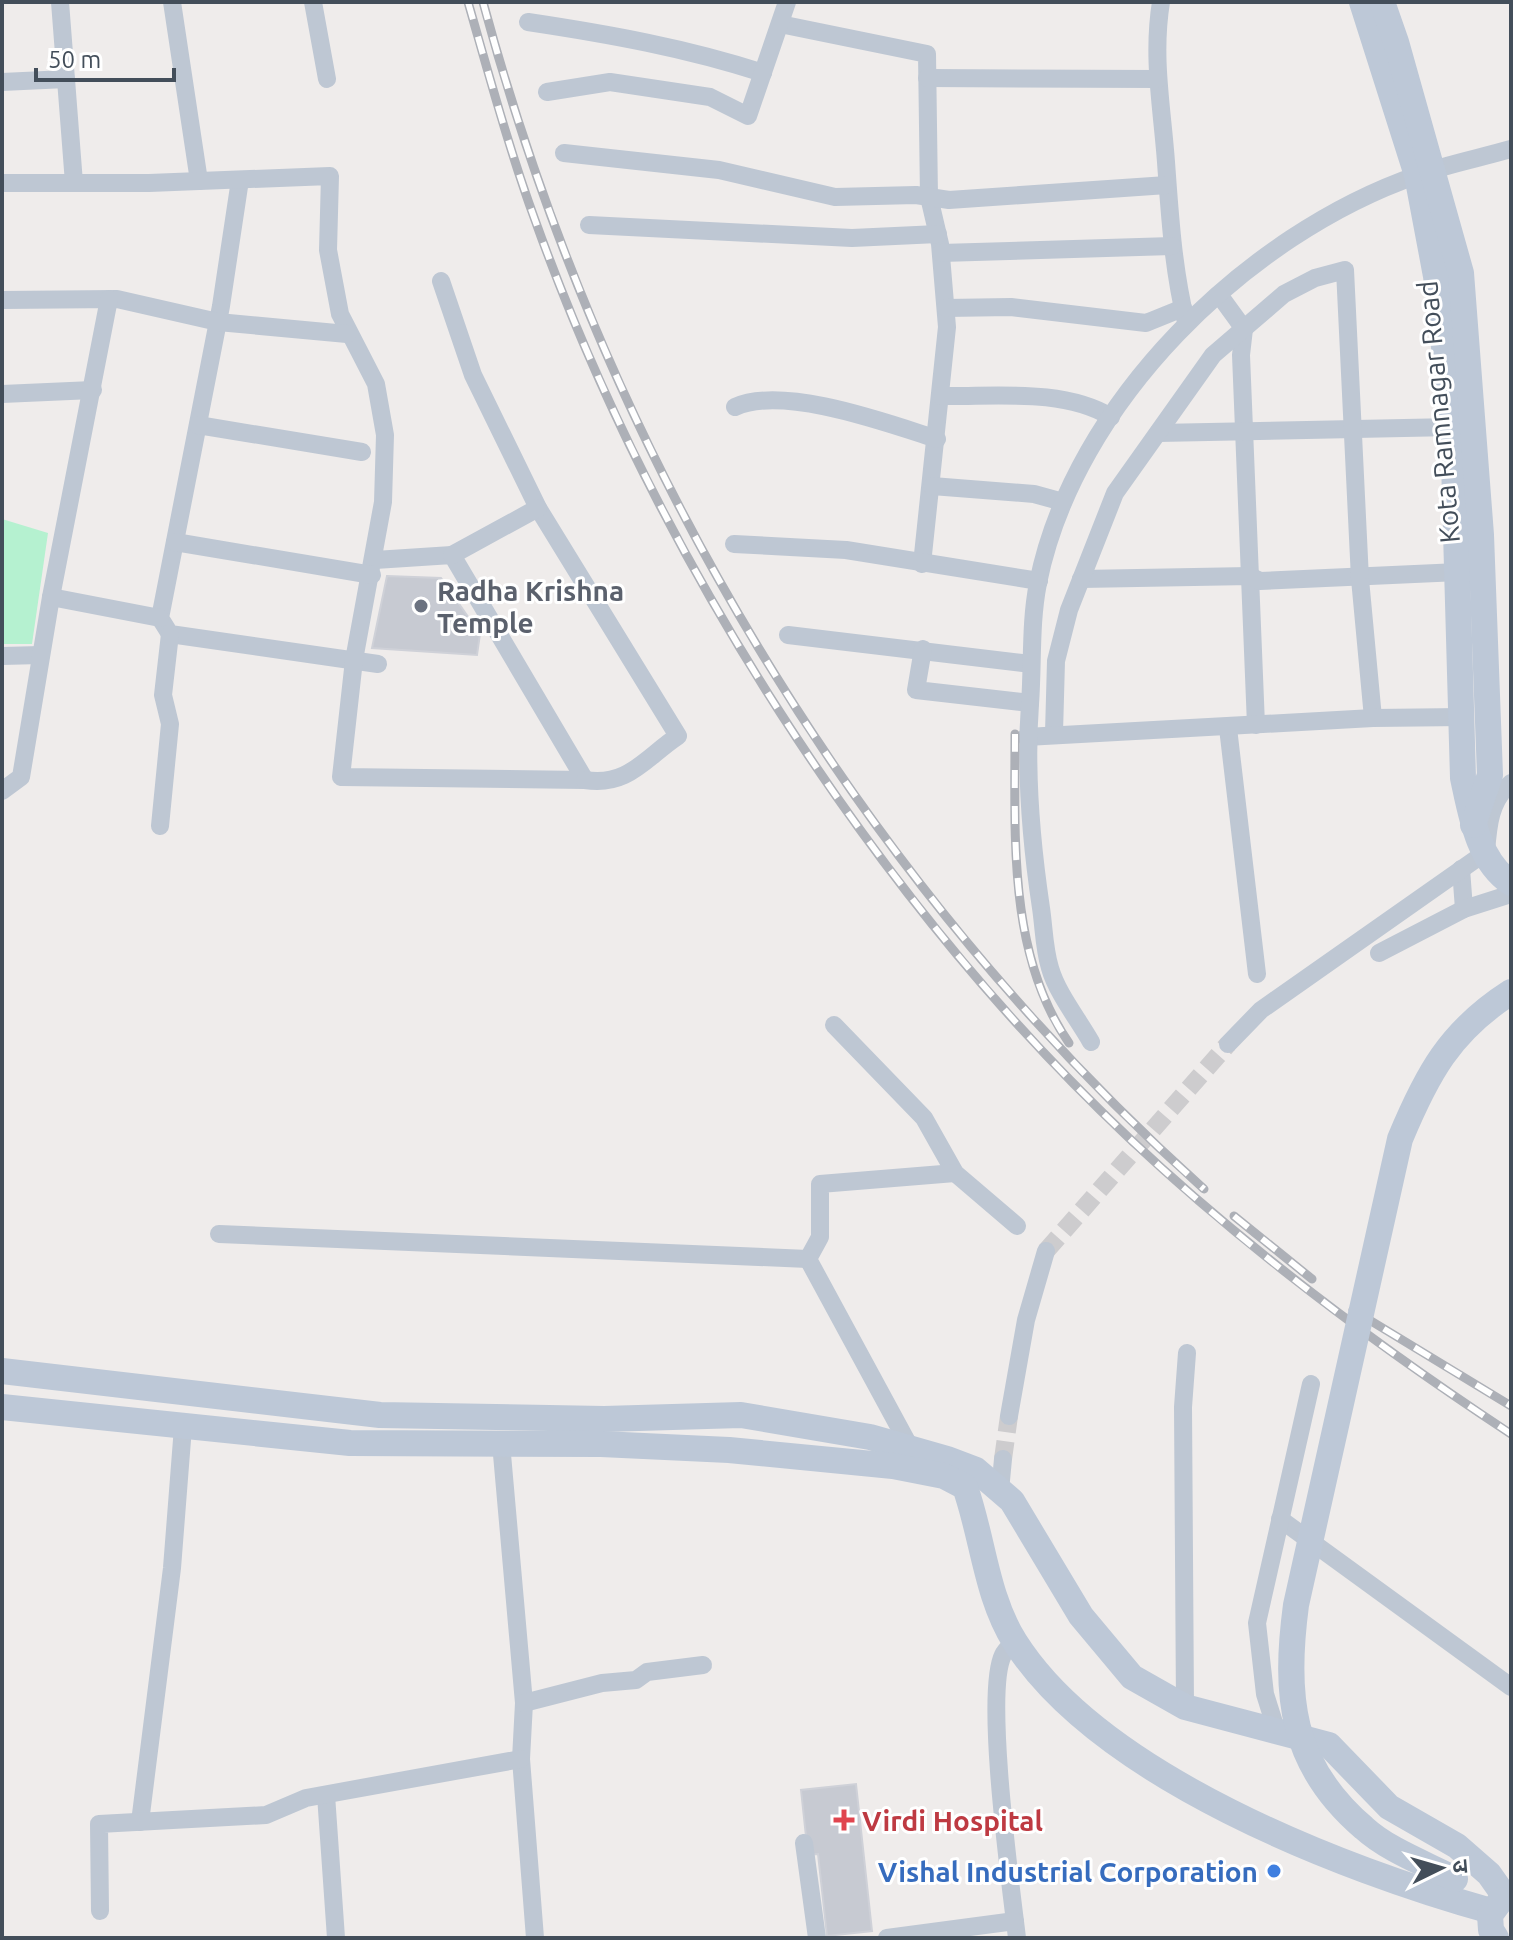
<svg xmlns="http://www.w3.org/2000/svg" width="1513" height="1940" font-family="Ubuntu,'Noto Sans Devanagari',sans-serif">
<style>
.green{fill:#b5f1d0}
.building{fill:#c7cad2;stroke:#cfd1d8;stroke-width:2}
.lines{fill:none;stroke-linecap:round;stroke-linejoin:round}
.street-tunnel{stroke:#cdccce;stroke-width:18;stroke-dasharray:18 9;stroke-linecap:butt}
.street{stroke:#bec7d3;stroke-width:18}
.secondary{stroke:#bdc8d7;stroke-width:26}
.rail-casing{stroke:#adb0b7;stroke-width:9}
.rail{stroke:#fff;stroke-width:6;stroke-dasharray:18;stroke-linecap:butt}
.secondary-bridge{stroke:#bdc8d7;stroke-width:26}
.worship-dot{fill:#6b7280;stroke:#fff;stroke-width:3}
.health-dot{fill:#e0444e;stroke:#fff;stroke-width:3}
.shop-dot{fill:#3f7fe0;stroke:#fff;stroke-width:3}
.labels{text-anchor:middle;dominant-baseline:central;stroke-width:6;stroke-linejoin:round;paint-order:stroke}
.street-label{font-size:28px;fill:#434e5a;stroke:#fff}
.worship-label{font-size:28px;font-weight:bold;fill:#5b616d;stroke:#fff;text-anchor:start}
.health-label{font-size:28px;font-weight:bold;fill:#be3a42;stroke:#fff;text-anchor:start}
.shop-label{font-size:28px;font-weight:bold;fill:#366cbe;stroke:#fff;text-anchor:end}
</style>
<rect width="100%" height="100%" fill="#efeceb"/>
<!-- green -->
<path class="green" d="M 2,519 L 48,533 L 32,644 L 2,644 Z"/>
<!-- building -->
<g class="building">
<path d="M 387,576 L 441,578 L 480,634 L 477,655 L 372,648 Z"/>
<path d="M 856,1784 L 872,1931 L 827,1936 L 818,1854 L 808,1855 L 801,1790 Z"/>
</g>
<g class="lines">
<!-- street-tunnel -->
<g class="street-tunnel">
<path d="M 1046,1251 L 1228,1044"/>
<path d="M 1003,1459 L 1009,1416"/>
</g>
<!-- street -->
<g class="street">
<path d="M 60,2 L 74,183"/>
<path d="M 172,2 L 199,181"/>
<path d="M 313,2 L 327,79"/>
<path d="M 1161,2 C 1152,57 1162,107 1166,162 C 1170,217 1173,268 1186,322"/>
<path d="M 528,22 C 608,34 686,48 763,73"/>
<path d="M 780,24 L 927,54 L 929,197 L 940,244 L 947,327 L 922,564"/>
<path d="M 927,78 L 1158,79"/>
<path d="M 2,82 L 66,79"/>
<path d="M 547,92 L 610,82 L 710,97 L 748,116 L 787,2"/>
<path d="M 564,153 L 719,170 L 835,197 L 916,195 L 949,200 L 1167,185"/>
<path d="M 240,180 L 221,306 L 160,618 L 170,634 L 378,664"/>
<path d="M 2,183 L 149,183 L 330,176 L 328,250 L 340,314 L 376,384 L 385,435 L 383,502 L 354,660 L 341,777 L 585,780 L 452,555 L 375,560"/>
<path d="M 589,225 L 852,238 L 938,234"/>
<path d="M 941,253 L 1172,246"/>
<path d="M 441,281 L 473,375 L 538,508 L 678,736 C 645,758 628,787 585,780"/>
<path d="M 1220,296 L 1244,329 L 1241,355 L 1256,725"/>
<path d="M 2,300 L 117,299 L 218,322 L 347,334"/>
<path d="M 946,308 L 1011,307 L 1146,323 L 1183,308"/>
<path d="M 2,394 L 93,390"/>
<path d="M 941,396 C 995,397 1063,388 1111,417"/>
<path d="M 735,407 C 783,385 887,423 937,439"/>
<path d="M 198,425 L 362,452"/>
<path d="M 1158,433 L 1453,427"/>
<path d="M 932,486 L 1034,494 L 1063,502"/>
<path d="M 175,542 L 372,575"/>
<path d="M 734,544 L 846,550 L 1039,581"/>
<path d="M 452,555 L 538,508"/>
<path d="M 1081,579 L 1250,576 L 1260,581 L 1459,572"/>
<path d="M 51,597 L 160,618"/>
<path d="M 788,635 L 1031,664"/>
<path d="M 923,649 L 916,690 L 1030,703"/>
<path d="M 2,656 L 41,655"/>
<path d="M 1228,728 L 1257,974"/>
<path d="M 1054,733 L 1056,661 L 1069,610 L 1115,493 L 1213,355 L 1284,294 L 1315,278 L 1345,270 L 1360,579 L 1373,718"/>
<path d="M 1026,737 L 1373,718 L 1463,717"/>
<path d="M 2,791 L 21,777 L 51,597 L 109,299"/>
<path d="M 160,826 L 170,724 L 163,695 L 170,634"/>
<path d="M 1461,869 L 1464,909"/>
<path d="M 1379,953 L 1464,909 L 1511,894"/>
<path d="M 834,1025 L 924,1118 L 955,1173 L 1017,1226"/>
<path d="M 1091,1042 C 1078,1019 1057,993 1050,968 C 1044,949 1044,928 1041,908 C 1031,841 1025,772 1030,704 C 1033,663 1030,624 1038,583 C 1074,403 1247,234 1418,175 C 1448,164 1480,158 1511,149"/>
<path d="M 1228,1044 L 1261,1010 L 1486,852 C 1488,826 1490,800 1511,783"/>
<path d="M 219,1234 L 808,1259"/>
<path d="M 1009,1416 L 1026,1320 L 1046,1251"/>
<path d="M 501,1443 L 524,1703 L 521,1759 L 535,1938"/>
<path d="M 911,1449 L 808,1259 L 820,1237 L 820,1184 L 955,1173"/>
<path d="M 1000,1491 L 1003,1459"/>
<path d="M 1280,1519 L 1511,1687"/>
<path d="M 1015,1641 C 1011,1645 1005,1650 1003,1655 C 984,1693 1011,1887 1017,1938"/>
<path d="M 524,1703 L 602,1683 L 636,1680 L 647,1672 L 703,1665"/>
<path d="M 1185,1707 L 1183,1407 L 1187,1353"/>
<path d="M 1276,1729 L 1265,1694 L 1257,1623 L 1311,1384"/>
<path d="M 326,1795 L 336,1938"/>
<path d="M 140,1822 L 172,1568 L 183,1427"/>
<path d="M 804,1843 L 817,1938"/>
<path d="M 100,1911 L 99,1824 L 266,1815 L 306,1798 L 521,1759"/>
<path d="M 887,1938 L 1015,1921"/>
</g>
<!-- secondary -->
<g class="secondary">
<path d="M 1362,2 L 1417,175 L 1436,276 L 1453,427 L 1463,778 C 1471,815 1478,861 1511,883"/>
<path d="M 1382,2 L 1396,42 L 1461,273 L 1481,535 L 1490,775 L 1473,825"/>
<path d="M 2,1371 L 380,1415 L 604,1419 L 741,1415 L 870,1437 L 947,1459 L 976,1470 L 1012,1501 L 1081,1616 L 1132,1677 L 1185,1707 L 1329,1745 L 1389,1807 L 1457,1846 L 1489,1874 L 1506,1898"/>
<path d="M 2,1407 L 350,1443 L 601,1444 L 729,1450 L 893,1466 L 944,1476 L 965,1487 C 983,1538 986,1596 1015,1642 C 1100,1776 1343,1870 1491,1911"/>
<path d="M 1496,1938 L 1491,1930 L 1490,1915 L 1501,1900"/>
</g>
<!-- rail casing -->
<g class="rail-casing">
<g id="rail">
<path d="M 468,2 C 489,75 509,149 535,220 C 654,552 872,896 1129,1138 C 1247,1249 1376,1345 1511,1434"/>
<path d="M 483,2 C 605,454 855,876 1204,1189"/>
<path d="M 1015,734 C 1015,837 1008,955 1069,1043"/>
<path d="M 1234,1216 L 1312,1279"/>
<path d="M 1353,1310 L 1511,1406"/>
</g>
</g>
<!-- rail -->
<use href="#rail" class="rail"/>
<!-- secondary-bridge -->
<path class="secondary-bridge" d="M 1455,1879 C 1426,1864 1388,1850 1364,1828 C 1290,1765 1284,1695 1296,1605 L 1400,1139 C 1427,1074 1450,1031 1511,992"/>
</g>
<!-- markers -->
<circle class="worship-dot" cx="421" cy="606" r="8"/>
<path class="health-dot" d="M840 1808h8v8h8v8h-8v8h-8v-8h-8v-8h8z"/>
<circle class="shop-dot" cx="1274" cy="1871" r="8"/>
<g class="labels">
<!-- street labels -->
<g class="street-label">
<text transform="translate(1438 412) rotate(-95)">Kota Ramnagar Road</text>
</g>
<!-- worship labels -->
<g class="worship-label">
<text x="437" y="590">Radha Krishna<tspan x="437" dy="32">Temple</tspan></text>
</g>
<!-- health labels -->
<g class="health-label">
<text x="862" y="1820">Virdi Hospital</text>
</g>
<!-- shop labels -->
<g class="shop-label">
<text x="1258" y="1871">Vishal Industrial Corporation</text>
</g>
</g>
<!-- border -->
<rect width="1513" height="1940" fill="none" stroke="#434e5a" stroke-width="8"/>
<!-- north arrow -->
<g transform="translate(1441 1868) rotate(85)" stroke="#ffffff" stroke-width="6" paint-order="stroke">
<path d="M0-6L14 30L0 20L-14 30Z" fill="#434e5a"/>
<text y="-12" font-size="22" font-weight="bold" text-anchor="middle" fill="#434e5a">उ</text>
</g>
<!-- scale -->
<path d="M36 68v12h138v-12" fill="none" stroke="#434e5a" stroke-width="4"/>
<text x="48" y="68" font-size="24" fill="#434e5a" stroke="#ffffff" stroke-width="6" paint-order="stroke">50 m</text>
</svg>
